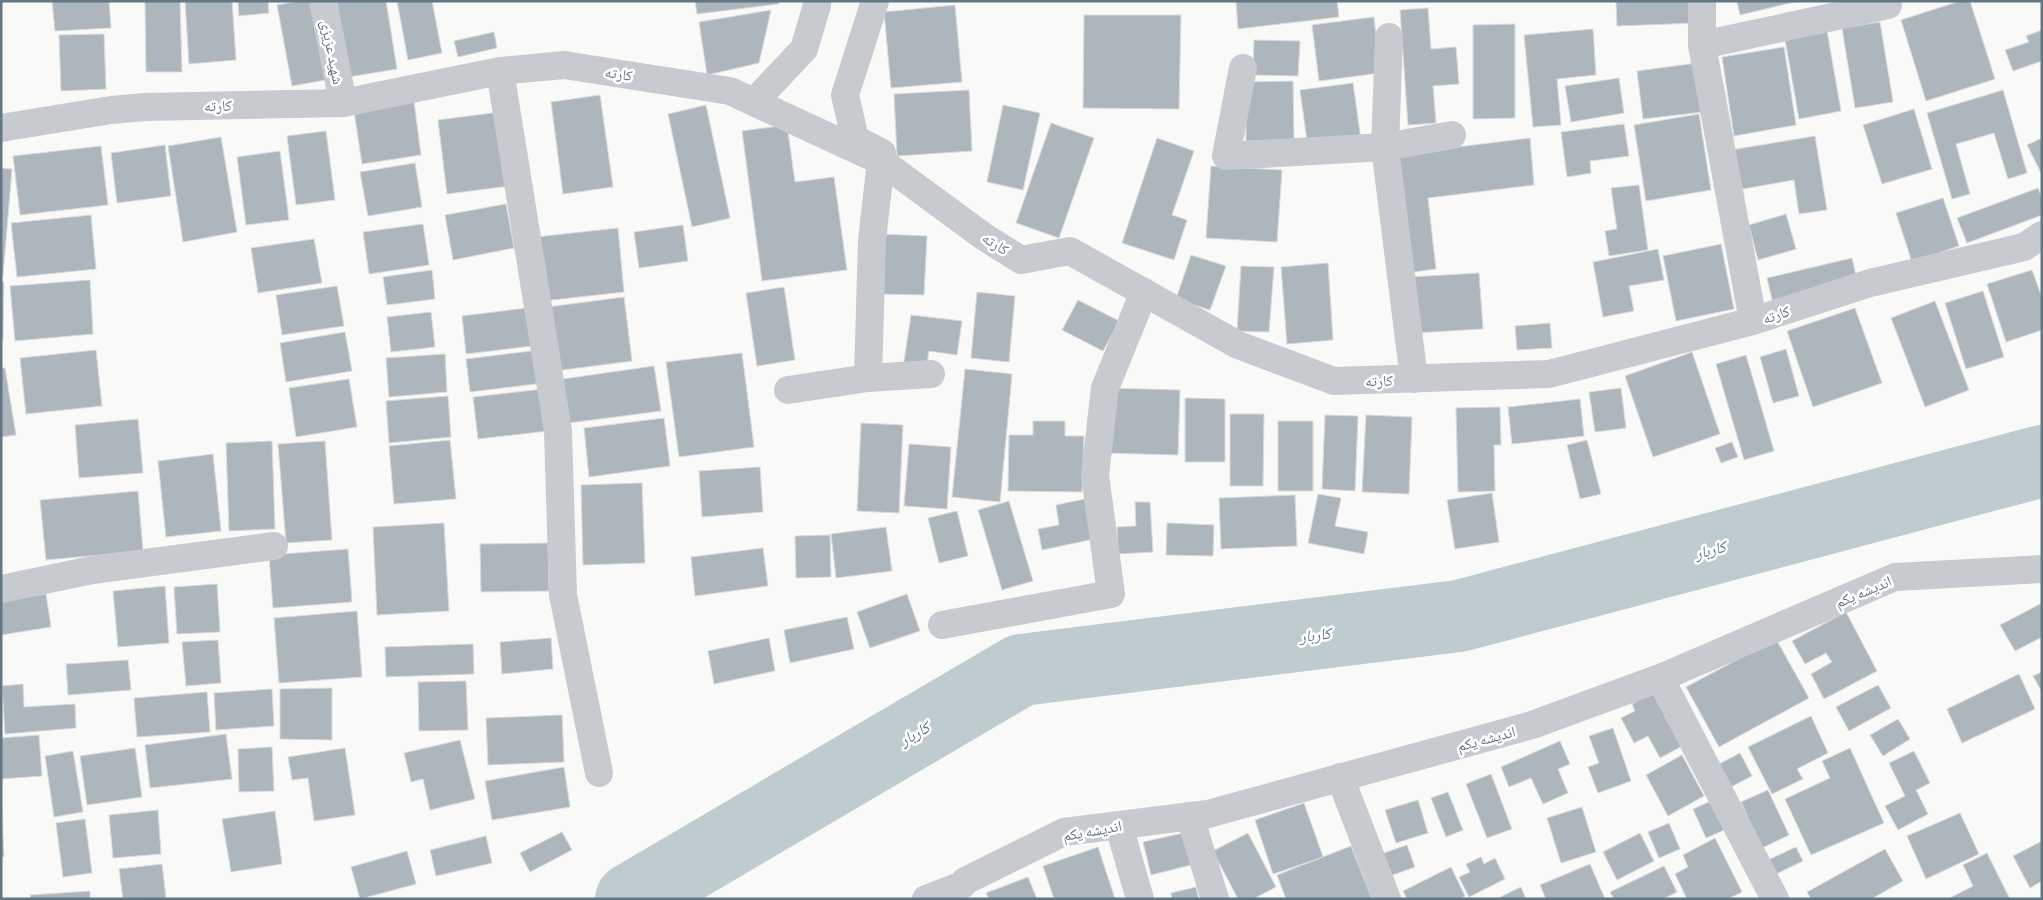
<svg xmlns="http://www.w3.org/2000/svg" width="2043" height="900" font-family="Barlow,'Noto Naskh Arabic',sans-serif">
<style>
.lines{fill:none;stroke-linecap:round;stroke-linejoin:round}
.river{stroke:#becbcf;stroke-width:72}
.building{fill:#adb6bc;stroke:#dbdbd9}
.minor{stroke:#c7cbcf;stroke-width:28}
.tertiary{stroke:#c7cbcf;stroke-width:28}
.labels{text-anchor:middle;dominant-baseline:central;stroke-width:5;stroke-linejoin:round;paint-order:stroke}
.street-label{font-size:15px;fill:#637684;stroke:#fff}
.water-label{font-size:16px;font-style:italic;fill:#5e767d;stroke:#fff}
</style>
<rect width="100%" height="100%" fill="#f9f9f7"/>
<g class="lines">
<!-- river -->
<path class="river" d="M 631,899 L 1021,670 L 1459,616 L 2042,461"/>
</g>
<!-- building -->
<g class="building">
<path d="M 52,1 L 109,1 L 111,28 L 55,31 Z"/>
<path d="M 145,1 L 180,1 L 182,72 L 146,72 Z"/>
<path d="M 185,1 L 232,1 L 236,60 L 189,64 Z"/>
<path d="M 238,1 L 268,1 L 269,13 L 239,16 Z"/>
<path d="M 298,1 L 317,1 L 331,79 L 292,86 L 277,5 Z"/>
<path d="M 339,1 L 386,1 L 397,69 L 343,78 L 331,3 Z"/>
<path d="M 397,1 L 432,1 L 442,53 L 408,60 Z"/>
<path d="M 695,1 L 778,1 L 779,4 L 697,14 Z"/>
<path d="M 1236,1 L 1337,1 L 1339,17 L 1238,29 Z"/>
<path d="M 1616,1 L 1696,1 L 1697,23 L 1617,26 Z"/>
<path d="M 1737,1 L 1799,1 L 1740,15 Z"/>
<path d="M 1960,1 L 1970,1 L 1995,79 L 1926,101 L 1901,20 Z"/>
<path d="M 955,5 L 962,82 L 891,88 L 884,12 Z"/>
<path d="M 1428,8 L 1431,49 L 1456,47 L 1459,84 L 1433,86 L 1436,123 L 1408,125 L 1400,10 Z"/>
<path d="M 771,10 L 759,63 L 707,75 L 699,22 Z"/>
<path d="M 1084,15 L 1181,15 L 1179,109 L 1083,108 Z"/>
<path d="M 1374,17 L 1380,73 L 1319,81 L 1312,25 Z"/>
<path d="M 1880,22 L 1893,102 L 1855,108 L 1842,28 Z"/>
<path d="M 1515,24 L 1515,118 L 1473,119 L 1473,25 Z"/>
<path d="M 1593,29 L 1596,75 L 1557,79 L 1561,125 L 1533,127 L 1524,35 Z"/>
<path d="M 2042,30 L 2042,61 L 2013,71 L 2005,50 L 2029,42 L 2026,36 Z"/>
<path d="M 1827,31 L 1841,111 L 1799,119 L 1785,39 Z"/>
<path d="M 494,32 L 497,48 L 458,57 L 454,41 Z"/>
<path d="M 104,34 L 106,89 L 61,91 L 59,35 Z"/>
<path d="M 1254,40 L 1300,41 L 1298,76 L 1253,75 Z"/>
<path d="M 1784,47 L 1796,125 L 1734,136 L 1722,57 Z"/>
<path d="M 1697,63 L 1703,112 L 1643,119 L 1637,71 Z"/>
<path d="M 1619,78 L 1624,113 L 1571,122 L 1565,86 Z"/>
<path d="M 1293,81 L 1294,141 L 1246,141 L 1246,82 Z"/>
<path d="M 1353,83 L 1361,140 L 1308,148 L 1300,90 Z"/>
<path d="M 969,90 L 972,151 L 897,156 L 894,94 Z"/>
<path d="M 2003,90 L 2027,173 L 2008,179 L 1994,133 L 1956,144 L 1970,194 L 1952,199 L 1927,113 Z"/>
<path d="M 600,95 L 613,187 L 563,194 L 551,102 Z"/>
<path d="M 414,102 L 421,155 L 362,164 L 354,111 Z"/>
<path d="M 706,105 L 730,218 L 692,227 L 668,114 Z"/>
<path d="M 1003,105 L 1040,113 L 1023,190 L 987,182 Z"/>
<path d="M 1914,109 L 1932,169 L 1882,184 L 1863,125 Z"/>
<path d="M 500,112 L 510,186 L 447,194 L 438,120 Z"/>
<path d="M 1699,114 L 1711,190 L 1646,201 L 1634,125 Z"/>
<path d="M 1051,123 L 1094,138 L 1059,238 L 1016,223 Z"/>
<path d="M 1624,124 L 1629,156 L 1590,161 L 1591,173 L 1567,177 L 1561,132 Z"/>
<path d="M 787,125 L 795,182 L 834,177 L 847,270 L 762,281 L 742,131 Z"/>
<path d="M 326,131 L 335,200 L 296,205 L 287,136 Z"/>
<path d="M 1815,136 L 1827,210 L 1799,214 L 1794,180 L 1737,190 L 1731,150 Z"/>
<path d="M 221,137 L 237,232 L 183,242 L 168,146 Z"/>
<path d="M 1157,138 L 1194,151 L 1172,215 L 1187,220 L 1174,260 L 1122,243 Z"/>
<path d="M 1530,138 L 1534,185 L 1428,198 L 1436,269 L 1406,273 L 1393,155 Z"/>
<path d="M 2042,138 L 2042,175 L 2027,145 Z"/>
<path d="M 165,145 L 171,196 L 117,203 L 111,153 Z"/>
<path d="M 101,146 L 108,205 L 20,215 L 13,156 Z"/>
<path d="M 280,151 L 289,220 L 246,225 L 237,157 Z"/>
<path d="M 415,163 L 422,207 L 368,216 L 360,172 Z"/>
<path d="M 1211,166 L 1282,170 L 1277,242 L 1206,238 Z"/>
<path d="M 1,168 L 12,169 L 3,276 L 1,276 Z"/>
<path d="M 1639,185 L 1648,250 L 1609,256 L 1605,231 L 1617,229 L 1611,188 Z"/>
<path d="M 2038,188 L 2042,198 L 2042,215 L 1967,243 L 1957,218 Z"/>
<path d="M 1943,198 L 1959,246 L 1912,262 L 1896,213 Z"/>
<path d="M 506,204 L 514,248 L 453,260 L 445,215 Z"/>
<path d="M 1786,214 L 1796,249 L 1758,260 L 1749,225 Z"/>
<path d="M 91,215 L 96,269 L 17,277 L 11,223 Z"/>
<path d="M 423,224 L 429,265 L 369,274 L 363,232 Z"/>
<path d="M 683,225 L 688,261 L 639,268 L 634,232 Z"/>
<path d="M 618,228 L 624,292 L 543,301 L 536,237 Z"/>
<path d="M 880,234 L 927,236 L 924,295 L 877,294 Z"/>
<path d="M 314,239 L 322,283 L 258,293 L 251,248 Z"/>
<path d="M 1721,244 L 1734,309 L 1676,321 L 1663,256 Z"/>
<path d="M 1658,249 L 1664,280 L 1629,286 L 1634,311 L 1603,317 L 1593,262 Z"/>
<path d="M 1191,255 L 1226,266 L 1210,310 L 1176,299 Z"/>
<path d="M 1852,258 L 1858,285 L 1773,304 L 1767,278 Z"/>
<path d="M 1328,263 L 1333,340 L 1287,344 L 1281,267 Z"/>
<path d="M 1241,266 L 1274,267 L 1269,332 L 1237,331 Z"/>
<path d="M 432,270 L 435,299 L 387,305 L 383,277 Z"/>
<path d="M 2032,270 L 2042,298 L 2042,330 L 2006,342 L 1987,284 Z"/>
<path d="M 1479,273 L 1483,329 L 1414,333 L 1410,277 Z"/>
<path d="M 90,280 L 93,334 L 15,341 L 10,286 Z"/>
<path d="M 1,282 L 4,282 L 3,340 L 1,340 Z"/>
<path d="M 337,286 L 344,326 L 282,335 L 276,295 Z"/>
<path d="M 784,287 L 795,360 L 757,366 L 746,293 Z"/>
<path d="M 1983,291 L 2004,357 L 1966,369 L 1945,303 Z"/>
<path d="M 977,292 L 1015,296 L 1009,362 L 971,358 Z"/>
<path d="M 624,297 L 632,361 L 555,371 L 548,307 Z"/>
<path d="M 1078,300 L 1119,321 L 1103,351 L 1062,330 Z"/>
<path d="M 1935,301 L 1969,390 L 1925,407 L 1891,318 Z"/>
<path d="M 535,307 L 540,345 L 466,354 L 462,316 Z"/>
<path d="M 1855,308 L 1882,383 L 1813,407 L 1787,331 Z"/>
<path d="M 431,312 L 435,347 L 391,352 L 387,317 Z"/>
<path d="M 911,315 L 962,321 L 957,355 L 929,351 L 926,371 L 903,368 Z"/>
<path d="M 1550,323 L 1552,348 L 1517,350 L 1515,326 Z"/>
<path d="M 345,332 L 352,371 L 286,382 L 280,343 Z"/>
<path d="M 1786,349 L 1799,396 L 1773,403 L 1760,357 Z"/>
<path d="M 96,350 L 102,406 L 26,414 L 20,358 Z"/>
<path d="M 539,350 L 544,383 L 470,392 L 466,359 Z"/>
<path d="M 1692,352 L 1720,434 L 1653,457 L 1625,376 Z"/>
<path d="M 742,353 L 754,447 L 679,457 L 666,362 Z"/>
<path d="M 445,354 L 447,392 L 389,397 L 386,358 Z"/>
<path d="M 1746,355 L 1774,451 L 1744,460 L 1716,364 Z"/>
<path d="M 654,366 L 661,411 L 569,423 L 563,379 Z"/>
<path d="M 1,368 L 5,368 L 16,435 L 1,437 Z"/>
<path d="M 965,369 L 1012,374 L 1000,502 L 952,497 Z"/>
<path d="M 349,379 L 357,427 L 296,437 L 289,388 Z"/>
<path d="M 1108,388 L 1180,390 L 1178,455 L 1106,453 Z"/>
<path d="M 1621,388 L 1626,428 L 1595,432 L 1589,392 Z"/>
<path d="M 543,389 L 548,431 L 478,439 L 473,397 Z"/>
<path d="M 448,396 L 451,437 L 389,443 L 386,401 Z"/>
<path d="M 1185,398 L 1225,399 L 1225,462 L 1185,462 Z"/>
<path d="M 1580,399 L 1584,436 L 1512,444 L 1508,407 Z"/>
<path d="M 1500,407 L 1501,445 L 1494,445 L 1495,491 L 1458,492 L 1456,408 Z"/>
<path d="M 1230,414 L 1264,414 L 1263,486 L 1230,486 Z"/>
<path d="M 1325,415 L 1358,416 L 1355,491 L 1322,489 Z"/>
<path d="M 1366,415 L 1412,417 L 1409,494 L 1362,492 Z"/>
<path d="M 664,418 L 670,466 L 589,477 L 584,428 Z"/>
<path d="M 138,419 L 143,473 L 79,478 L 75,425 Z"/>
<path d="M 1033,421 L 1065,421 L 1065,436 L 1084,436 L 1082,492 L 1008,491 L 1009,435 L 1033,435 Z"/>
<rect x="1278" y="421" width="35" height="70"/>
<path d="M 861,423 L 903,425 L 899,513 L 857,511 Z"/>
<path d="M 450,440 L 456,499 L 394,504 L 389,446 Z"/>
<path d="M 1587,440 L 1601,494 L 1580,499 L 1567,445 Z"/>
<path d="M 272,441 L 275,529 L 229,531 L 226,443 Z"/>
<path d="M 325,441 L 332,540 L 286,543 L 278,444 Z"/>
<path d="M 1732,442 L 1738,457 L 1721,463 L 1715,448 Z"/>
<path d="M 909,444 L 951,447 L 947,509 L 904,506 Z"/>
<path d="M 213,454 L 221,531 L 166,537 L 158,461 Z"/>
<path d="M 760,467 L 763,512 L 702,517 L 699,471 Z"/>
<path d="M 642,483 L 645,563 L 583,565 L 581,485 Z"/>
<path d="M 138,491 L 143,551 L 46,560 L 40,500 Z"/>
<path d="M 1492,493 L 1499,542 L 1455,549 L 1447,500 Z"/>
<path d="M 1318,494 L 1341,498 L 1335,526 L 1368,532 L 1364,554 L 1308,543 Z"/>
<path d="M 1295,495 L 1297,546 L 1221,549 L 1219,498 Z"/>
<path d="M 1085,499 L 1094,539 L 1042,550 L 1038,529 L 1059,525 L 1056,505 Z"/>
<path d="M 1009,501 L 1033,581 L 1002,590 L 978,510 Z"/>
<path d="M 1135,502 L 1150,502 L 1153,552 L 1118,554 L 1117,527 L 1136,526 Z"/>
<path d="M 957,511 L 968,556 L 939,563 L 928,518 Z"/>
<path d="M 444,523 L 449,611 L 377,615 L 373,527 Z"/>
<path d="M 1167,523 L 1214,525 L 1213,556 L 1166,555 Z"/>
<path d="M 886,527 L 892,571 L 836,578 L 831,534 Z"/>
<path d="M 830,535 L 831,577 L 796,578 L 795,536 Z"/>
<path d="M 548,543 L 549,591 L 481,592 L 480,544 Z"/>
<path d="M 763,548 L 768,586 L 695,596 L 691,557 Z"/>
<path d="M 348,549 L 352,602 L 273,608 L 269,555 Z"/>
<path d="M 217,584 L 220,632 L 177,634 L 174,587 Z"/>
<path d="M 165,586 L 169,643 L 118,647 L 113,591 Z"/>
<path d="M 46,594 L 51,627 L 1,635 L 1,601 Z"/>
<path d="M 907,594 L 920,631 L 870,648 L 857,612 Z"/>
<path d="M 2042,603 L 2042,637 L 2015,651 L 2000,625 Z"/>
<path d="M 357,611 L 362,677 L 279,683 L 274,618 Z"/>
<path d="M 1846,612 L 1877,671 L 1824,699 L 1811,674 L 1832,662 L 1826,653 L 1805,664 L 1792,641 Z"/>
<path d="M 847,617 L 854,649 L 790,663 L 784,630 Z"/>
<path d="M 551,638 L 553,669 L 502,674 L 500,642 Z"/>
<path d="M 769,638 L 775,671 L 714,684 L 708,651 Z"/>
<path d="M 1776,639 L 1809,698 L 1719,747 L 1686,687 Z"/>
<path d="M 218,640 L 221,683 L 186,686 L 182,642 Z"/>
<path d="M 473,644 L 474,674 L 386,677 L 385,647 Z"/>
<path d="M 128,660 L 131,690 L 68,695 L 66,664 Z"/>
<path d="M 2042,672 L 2042,692 L 2033,676 Z"/>
<path d="M 2019,674 L 2035,709 L 1962,743 L 1947,709 Z"/>
<path d="M 466,681 L 468,730 L 419,731 L 418,682 Z"/>
<path d="M 23,684 L 24,707 L 75,704 L 76,728 L 5,734 L 2,686 Z"/>
<path d="M 1878,685 L 1891,708 L 1849,731 L 1836,707 Z"/>
<path d="M 332,688 L 332,740 L 280,739 L 280,689 Z"/>
<path d="M 272,689 L 274,726 L 216,730 L 214,693 Z"/>
<path d="M 1656,691 L 1684,745 L 1660,758 L 1648,736 L 1634,743 L 1621,718 L 1635,711 L 1632,704 Z"/>
<path d="M 207,692 L 210,732 L 137,737 L 134,698 Z"/>
<path d="M 562,715 L 564,762 L 488,765 L 486,718 Z"/>
<path d="M 1811,716 L 1828,753 L 1797,769 L 1803,779 L 1772,794 L 1748,747 Z"/>
<path d="M 1898,719 L 1910,739 L 1883,756 L 1870,735 Z"/>
<path d="M 1613,728 L 1631,781 L 1598,793 L 1588,767 L 1599,763 L 1589,736 Z"/>
<path d="M 226,734 L 232,779 L 150,788 L 145,745 Z"/>
<path d="M 39,735 L 42,776 L 1,779 L 1,738 Z"/>
<path d="M 460,740 L 475,799 L 430,810 L 423,779 L 411,782 L 404,753 Z"/>
<path d="M 1560,741 L 1570,764 L 1558,769 L 1568,793 L 1543,804 L 1531,778 L 1509,787 L 1501,767 Z"/>
<path d="M 272,747 L 274,791 L 239,792 L 238,749 Z"/>
<path d="M 135,748 L 142,797 L 87,805 L 80,756 Z"/>
<path d="M 345,748 L 355,815 L 314,821 L 308,778 L 292,780 L 288,757 Z"/>
<path d="M 1850,748 L 1884,823 L 1811,855 L 1785,799 L 1830,778 L 1822,761 Z"/>
<path d="M 73,751 L 83,812 L 54,817 L 45,756 Z"/>
<path d="M 1914,751 L 1930,783 L 1916,790 L 1928,814 L 1898,830 L 1885,806 L 1905,796 L 1889,763 Z"/>
<path d="M 1740,753 L 1752,776 L 1731,787 L 1719,764 Z"/>
<path d="M 1682,755 L 1704,796 L 1668,816 L 1646,775 Z"/>
<path d="M 564,767 L 570,807 L 492,820 L 485,781 Z"/>
<path d="M 1491,774 L 1512,829 L 1487,838 L 1466,784 Z"/>
<path d="M 1768,790 L 1789,835 L 1762,848 L 1741,802 Z"/>
<path d="M 1448,792 L 1463,830 L 1446,837 L 1431,798 Z"/>
<path d="M 1,794 L 4,857 L 1,857 Z"/>
<path d="M 1718,798 L 1731,827 L 1706,838 L 1693,809 Z"/>
<path d="M 1418,800 L 1428,833 L 1396,843 L 1385,810 Z"/>
<path d="M 1304,803 L 1323,857 L 1273,874 L 1255,820 Z"/>
<path d="M 1582,807 L 1596,852 L 1561,863 L 1547,818 Z"/>
<path d="M 158,810 L 161,854 L 113,858 L 109,815 Z"/>
<path d="M 275,811 L 282,864 L 231,872 L 222,819 Z"/>
<path d="M 1960,813 L 1979,854 L 1926,879 L 1907,836 Z"/>
<path d="M 85,819 L 92,873 L 63,877 L 56,823 Z"/>
<path d="M 1669,823 L 1680,849 L 1659,858 L 1648,832 Z"/>
<path d="M 562,832 L 572,850 L 530,872 L 520,853 Z"/>
<path d="M 1188,832 L 1195,864 L 1151,875 L 1143,842 Z"/>
<path d="M 1248,833 L 1276,887 L 1253,899 L 1238,899 L 1213,851 Z"/>
<path d="M 1640,833 L 1654,861 L 1617,880 L 1603,852 Z"/>
<path d="M 486,836 L 492,863 L 436,876 L 430,850 Z"/>
<path d="M 1715,838 L 1742,892 L 1728,899 L 1687,899 L 1675,874 L 1688,867 L 1683,855 Z"/>
<path d="M 2042,841 L 2042,881 L 2030,888 L 2013,856 Z"/>
<path d="M 1407,845 L 1415,867 L 1387,877 L 1378,855 Z"/>
<path d="M 1351,846 L 1372,899 L 1286,899 L 1277,875 Z"/>
<path d="M 1098,847 L 1115,899 L 1054,899 L 1043,866 Z"/>
<path d="M 1796,847 L 1803,861 L 1774,875 L 1768,860 Z"/>
<path d="M 1885,849 L 1903,881 L 1871,899 L 1811,899 L 1807,892 Z"/>
<path d="M 407,851 L 416,884 L 360,899 L 351,867 Z"/>
<path d="M 1987,853 L 2010,899 L 1948,899 L 1973,886 L 1963,865 Z"/>
<path d="M 1481,857 L 1484,864 L 1495,858 L 1505,879 L 1469,897 L 1459,877 L 1470,872 L 1466,864 Z"/>
<path d="M 162,864 L 166,898 L 123,899 L 119,869 Z"/>
<path d="M 1590,864 L 1605,899 L 1546,899 L 1540,885 Z"/>
<path d="M 1664,866 L 1677,892 L 1663,899 L 1614,899 L 1610,892 Z"/>
<path d="M 1451,867 L 1465,896 L 1460,899 L 1407,899 L 1403,891 Z"/>
<path d="M 1028,877 L 1037,899 L 989,899 L 986,893 Z"/>
<path d="M 1196,887 L 1199,899 L 1172,899 L 1171,893 Z"/>
<path d="M 1521,887 L 1526,899 L 1496,899 Z"/>
<path d="M 90,891 L 90,899 L 31,899 L 30,895 Z"/>
</g>
<g class="lines">
<!-- minor -->
<g class="minor">
<path d="M 323,1 L 343,103"/>
<path d="M 875,1 L 845,95 L 855,139 L 882,153"/>
<path d="M 1702,1 L 1702,45 L 1753,321"/>
<path d="M 1389,37 L 1385,147 L 1414,379"/>
<path d="M 1702,45 L 1888,5"/>
<path d="M 1243,68 L 1226,156 L 1385,147 L 1452,135"/>
<path d="M 500,71 L 558,431 L 563,595 L 599,773"/>
<path d="M 754,102 L 804,49 L 817,5 L 817,1"/>
<path d="M 868,378 L 872,240 L 881,161"/>
<path d="M 788,390 L 868,378 L 931,374"/>
<path d="M 1,589 L 92,570 L 274,546"/>
<path d="M 942,625 L 1111,594 L 1095,475 L 1105,388 L 1144,292"/>
<path d="M 1660,678 L 1775,899"/>
<path d="M 1340,777 L 1387,899"/>
<path d="M 1190,816 L 1215,899"/>
<path d="M 1119,826 L 1140,899"/>
<path d="M 926,899 L 962,885 L 965,881 L 1064,832 L 1208,814 L 1532,725 L 1660,678 L 1895,577 L 2042,569"/>
</g>
<!-- tertiary -->
<path class="tertiary" d="M 1,128 L 111,110 L 145,107 L 343,103 L 500,71 L 564,65 L 730,91 L 881,161 L 983,236 L 1021,260 L 1070,251 L 1238,345 L 1334,381 L 1549,374 L 1753,321 L 1870,283 L 2024,247 L 2042,235"/>
</g>
<g class="labels">
<!-- street labels -->
<g class="street-label">
<text transform="translate(333 52) rotate(79)">شهید عزیزی</text>
<text transform="translate(619 73) rotate(9)">کارته</text>
<text transform="translate(218 105) rotate(-1)">کارته</text>
<text transform="translate(996 243) rotate(33)">کارته</text>
<text transform="translate(1776 314) rotate(-18)">کارته</text>
<text transform="translate(1379 380) rotate(-1)">کارته</text>
<text transform="translate(1863 591) rotate(-23)">اندیشه یکم</text>
<text transform="translate(1486 738) rotate(-15)">اندیشه یکم</text>
<text transform="translate(1092 830) rotate(-10)">اندیشه یکم</text>
</g>
<!-- water labels -->
<g class="water-label">
<text transform="translate(1710 549) rotate(-15)">کاربار</text>
<text transform="translate(1315 634) rotate(-7)">کاربار</text>
<text transform="translate(914 733) rotate(-30)">کاربار</text>
</g>
</g>
<!-- border -->
<rect width="2043" height="900" fill="none" stroke="#637684" stroke-width="5"/>
</svg>
